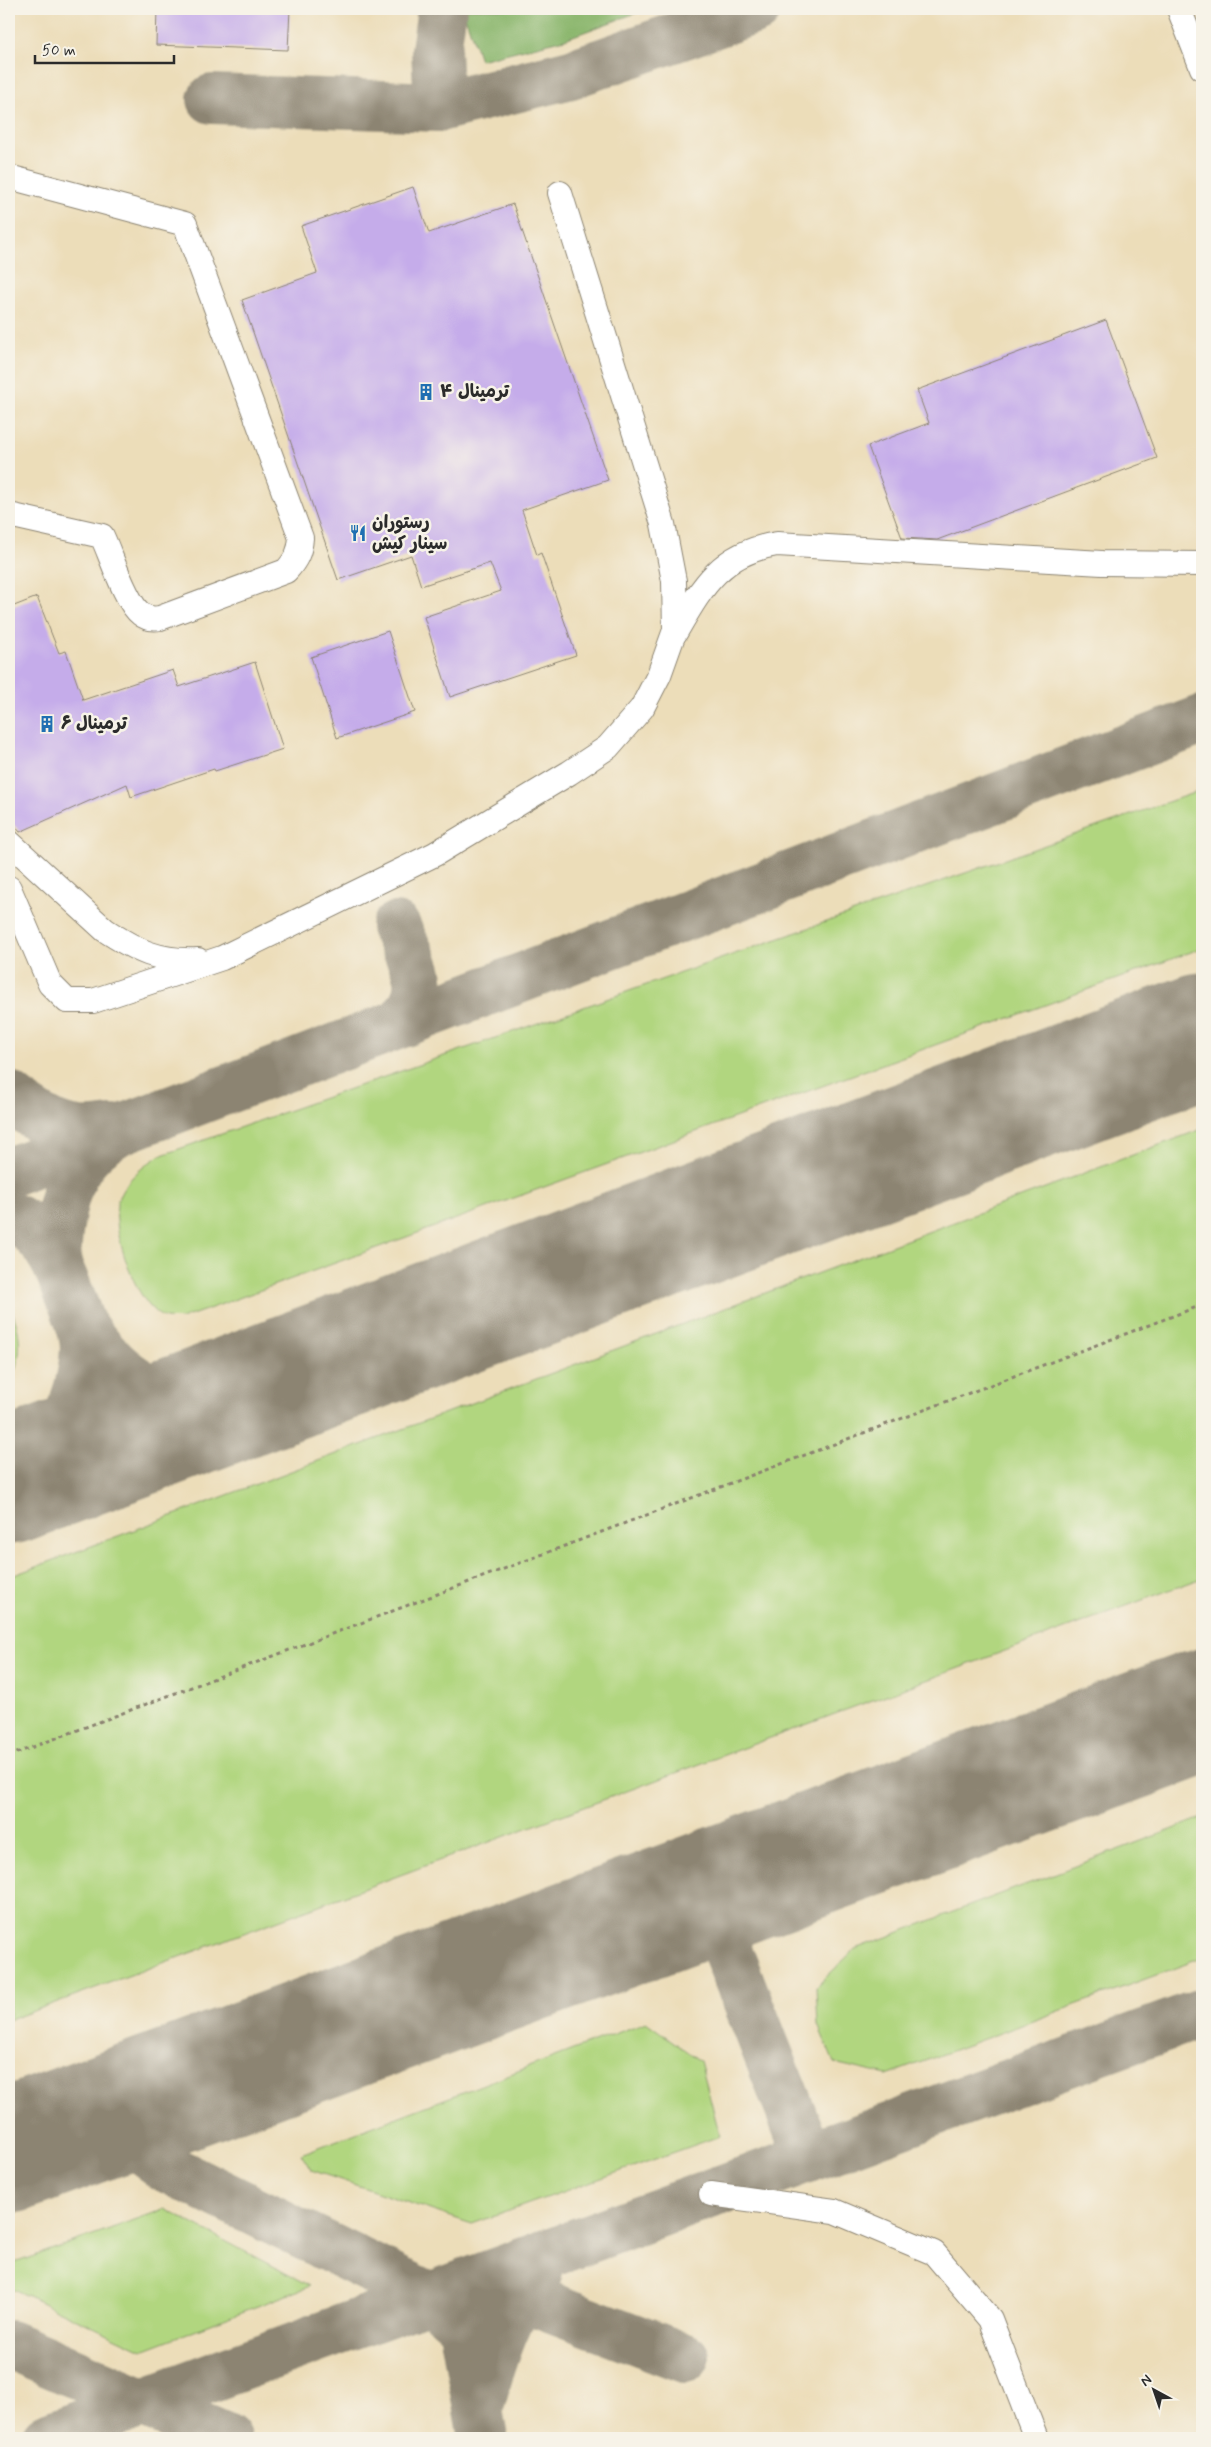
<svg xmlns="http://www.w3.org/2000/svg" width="1211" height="2447" font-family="Mynerve,'Playpen Sans Arabic',sans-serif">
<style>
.green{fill:#b1d67f;stroke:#6e8055}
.forest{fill:#8cb76e;stroke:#5c714c}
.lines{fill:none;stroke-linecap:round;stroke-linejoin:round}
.taxiway{stroke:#8c8472;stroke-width:50}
.runway{stroke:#8c8472;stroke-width:125}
.building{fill:#c5acea}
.minor-casing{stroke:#8c8472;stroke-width:26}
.path{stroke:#8c8472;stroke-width:3;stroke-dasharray:4 4;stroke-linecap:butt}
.minor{stroke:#fff;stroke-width:24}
.labels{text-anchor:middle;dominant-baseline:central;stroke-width:5;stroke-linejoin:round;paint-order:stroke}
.poi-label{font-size:18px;font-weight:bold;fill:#2b2b2b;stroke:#f7f3e8;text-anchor:start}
</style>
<rect width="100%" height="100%" fill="#f7f3e8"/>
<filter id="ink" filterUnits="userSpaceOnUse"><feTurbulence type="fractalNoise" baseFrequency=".02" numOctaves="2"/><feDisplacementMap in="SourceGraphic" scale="10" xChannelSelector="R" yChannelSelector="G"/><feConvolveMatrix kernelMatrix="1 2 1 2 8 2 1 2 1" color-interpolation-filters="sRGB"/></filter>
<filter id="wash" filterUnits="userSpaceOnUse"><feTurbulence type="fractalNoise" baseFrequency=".0096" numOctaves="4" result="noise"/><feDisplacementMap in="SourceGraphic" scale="20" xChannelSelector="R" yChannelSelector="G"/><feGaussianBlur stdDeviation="1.12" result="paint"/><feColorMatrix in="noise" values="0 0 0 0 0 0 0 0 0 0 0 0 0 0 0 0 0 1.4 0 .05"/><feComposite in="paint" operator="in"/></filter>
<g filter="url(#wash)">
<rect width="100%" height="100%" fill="#ecddb9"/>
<!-- green -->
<g class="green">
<path d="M 1202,790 L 1202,948 L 181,1319 C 177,1318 170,1319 166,1318 C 136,1310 108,1223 119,1197 C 128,1178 142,1167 159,1156 Z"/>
<path d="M 1202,1129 L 1202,1578 L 9,2020 L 9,1577 Z"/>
<path d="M 9,1303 C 21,1332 25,1355 9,1383 Z"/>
<path d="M 1202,1818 L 1202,1958 L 887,2075 L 834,2063 L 818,2025 L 816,1987 L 855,1949 Z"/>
<path d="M 646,2022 L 700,2061 L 720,2136 L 472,2224 L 311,2170 L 301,2154 Z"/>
<path d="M 165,2209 L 310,2286 L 142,2350 L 9,2287 L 9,2265 Z"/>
</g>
<!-- forest -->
<path class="forest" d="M 466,9 L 647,9 L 565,39 L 480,60 L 464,13 Z"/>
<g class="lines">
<!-- taxiway -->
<g class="taxiway">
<path d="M 212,99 L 439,107 L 571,74 L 756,9"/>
<path d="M 439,107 L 436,50 L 442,9"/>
<path d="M 396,927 C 414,967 434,985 400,1023"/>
<path d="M 9,1096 C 41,1122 68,1139 110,1130"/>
<path d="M 9,1172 L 1202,720"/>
<path d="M 9,1216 C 38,1228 53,1253 64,1281 C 71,1300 81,1319 84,1339 C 86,1350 84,1362 82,1373 C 74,1420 52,1446 18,1478"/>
<path d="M 56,1261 C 58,1214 65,1160 112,1135"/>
<path d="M 81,1325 C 121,1381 156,1403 227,1398"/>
<path d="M 705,1894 L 809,2158"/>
<path d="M 100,2118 L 167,2168 L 430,2297 L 463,2325 L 483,2438"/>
<path d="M 457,2292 L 521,2296 L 685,2358"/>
<path d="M 9,2345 L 226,2438"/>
<path d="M 480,2403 C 493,2356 507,2310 538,2272"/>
<path d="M 46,2438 L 1202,2013"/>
</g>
<!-- runway -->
<g class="runway">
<path d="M 9,1482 L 1202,1035"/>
<path d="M 9,2151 L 1202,1711"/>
</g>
</g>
<g id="blocks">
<!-- building -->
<g class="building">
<path d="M 157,9 L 290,9 L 288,50 L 156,45 Z"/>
<path d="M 413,187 L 429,233 L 513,204 L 608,480 L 522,510 L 537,555 L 541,553 L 576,655 L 450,697 L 424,617 L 501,591 L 490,563 L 421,586 L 411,555 L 338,580 L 242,300 L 317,273 L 301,226 Z"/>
<path d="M 1106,320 L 1157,458 L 937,540 L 902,538 L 868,446 L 929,423 L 917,390 Z"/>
<path d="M 37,597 L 59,653 L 66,651 L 83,700 L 173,670 L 179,687 L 255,662 L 283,749 L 215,771 L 214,769 L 131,797 L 127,784 L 20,832 L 9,819 L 9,608 Z"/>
<path d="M 388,631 L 415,712 L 337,738 L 311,657 Z"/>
</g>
</g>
</g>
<g filter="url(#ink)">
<use href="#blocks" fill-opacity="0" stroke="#8c8472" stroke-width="1"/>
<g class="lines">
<!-- minor casing -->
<g class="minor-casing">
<g id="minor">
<path d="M 1179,9 L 1202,68"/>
<path d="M 9,177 L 185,224 L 301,538 C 300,552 296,560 286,571 L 160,618 C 153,619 147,619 141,614 C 126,603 111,555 102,536 L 9,515"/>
<path d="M 675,633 C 702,587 720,553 777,544 L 1102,563 L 1202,564"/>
<path d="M 9,842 L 105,930 C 137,951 159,962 198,960"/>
<path d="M 9,888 L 50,984 L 67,1001 L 93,1001 L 222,958 L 435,854 L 569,773 L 608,747 L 642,708 L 659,675 L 675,630 L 674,581 L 663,524 L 560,193"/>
<path d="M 711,2194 L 834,2211 L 934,2253 L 990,2319 L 1036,2438"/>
</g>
</g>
<!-- path -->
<path class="path" d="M 9,1756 L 1202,1305"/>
<!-- minor -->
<use href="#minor" class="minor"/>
</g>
</g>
<!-- icons -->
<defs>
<g id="building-bare" transform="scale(1.35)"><path d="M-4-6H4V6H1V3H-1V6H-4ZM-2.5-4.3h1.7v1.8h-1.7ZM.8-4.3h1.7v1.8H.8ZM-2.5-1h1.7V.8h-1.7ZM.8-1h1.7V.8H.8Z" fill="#1f6fb2" stroke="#f7f3e8" stroke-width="2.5" paint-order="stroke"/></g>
<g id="restaurant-bare" transform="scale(1.35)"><path d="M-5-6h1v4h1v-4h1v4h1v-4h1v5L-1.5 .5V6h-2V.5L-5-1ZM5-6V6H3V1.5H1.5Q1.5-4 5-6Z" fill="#1f6fb2" stroke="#f7f3e8" stroke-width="2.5" paint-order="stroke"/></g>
</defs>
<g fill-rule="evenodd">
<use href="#building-bare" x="426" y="392"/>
<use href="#restaurant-bare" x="358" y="533"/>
<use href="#building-bare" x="47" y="724"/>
</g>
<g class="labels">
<!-- poi labels -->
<g class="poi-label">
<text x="440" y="392">ترمینال ۴</text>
<text x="372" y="523">رستوران<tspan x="372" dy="21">سینار کیش</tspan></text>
<text x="61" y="724">ترمینال ۶</text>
</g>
</g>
<!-- margin -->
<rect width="1211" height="2447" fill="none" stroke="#f7f3e8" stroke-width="30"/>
<!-- north arrow -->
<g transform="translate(1154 2390) rotate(320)" stroke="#f7f3e8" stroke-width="4" paint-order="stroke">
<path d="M0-4L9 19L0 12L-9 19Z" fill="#2b2b2b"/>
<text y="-8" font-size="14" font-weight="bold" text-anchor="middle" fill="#2b2b2b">N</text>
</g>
<!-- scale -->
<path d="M35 55v8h139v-8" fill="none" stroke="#2b2b2b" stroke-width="2.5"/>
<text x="42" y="55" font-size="15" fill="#2b2b2b" stroke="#f7f3e8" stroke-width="4" paint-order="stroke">50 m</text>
</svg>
